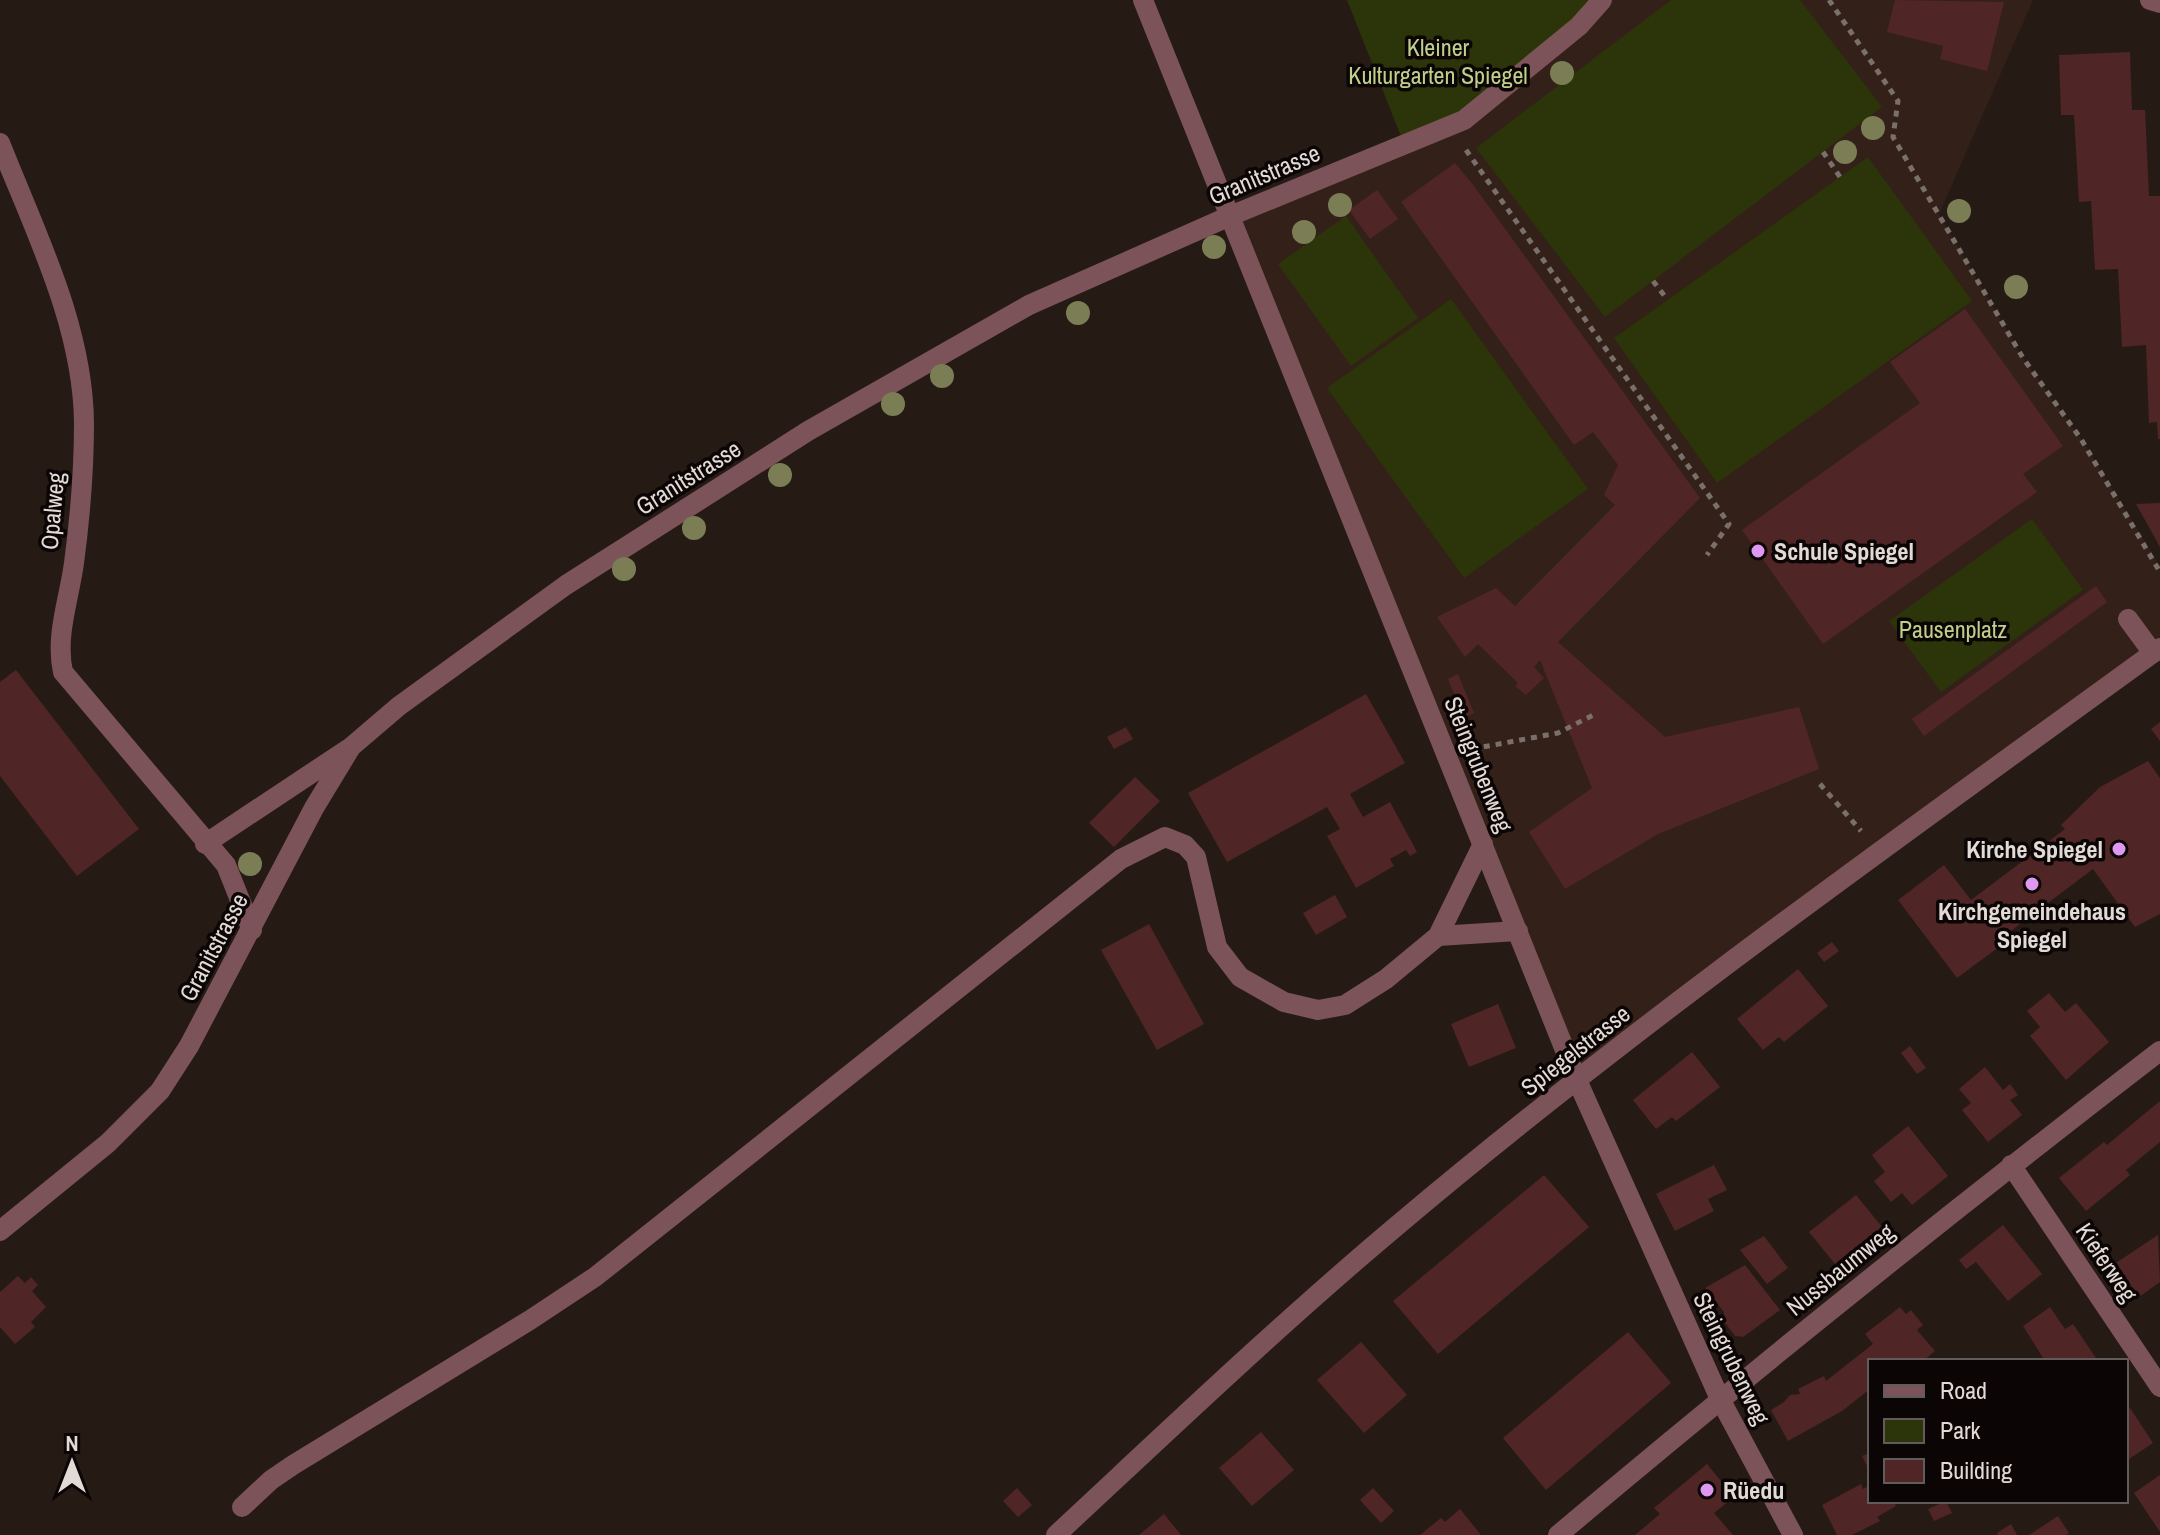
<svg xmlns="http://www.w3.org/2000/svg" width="2160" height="1535" font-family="'Archivo Narrow',sans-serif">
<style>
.built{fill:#332119}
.green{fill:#2c3409}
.building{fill:#502526}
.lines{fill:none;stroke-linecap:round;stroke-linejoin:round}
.path{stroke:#7a706b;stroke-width:5;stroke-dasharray:6 6;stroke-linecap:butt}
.minor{stroke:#7c5358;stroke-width:20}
.tree{fill:#7b7e55}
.poi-dot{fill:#de98f2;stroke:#0b0605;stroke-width:3}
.labels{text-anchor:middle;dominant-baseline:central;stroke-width:7;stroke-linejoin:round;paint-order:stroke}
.park-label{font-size:24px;fill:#c0d08a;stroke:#0b0605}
.street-label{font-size:24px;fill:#e2dad6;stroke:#0b0605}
.poi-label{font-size:24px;font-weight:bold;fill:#e2dad6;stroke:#0b0605;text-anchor:start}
</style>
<rect width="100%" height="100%" fill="#261a15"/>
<!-- built -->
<path class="built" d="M 1602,0 L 2033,0 L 1939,214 L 2023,358 L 2081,439 L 2160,566 L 2160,650 L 1577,1080 L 1230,216 L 1404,144 Z"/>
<!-- green -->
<g class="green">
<path d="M 1347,0 L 1602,0 L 1464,120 L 1404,144 Z"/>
<path d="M 1671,0 L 1800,0 L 1882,107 L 1605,317 L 1476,148 Z"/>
<path d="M 1868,157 L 1972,301 L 1717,483 L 1614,338 Z"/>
<path d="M 1346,216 L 1418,318 L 1351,366 L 1278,264 Z"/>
<path d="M 1451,299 L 1588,489 L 1464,578 L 1327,388 Z"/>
<path d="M 2032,519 L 2083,590 L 1941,692 L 1889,621 Z"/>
</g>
<!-- building -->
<g class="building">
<path d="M 1895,0 L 2004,2 L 1987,71 L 1940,59 L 1943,46 L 1887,32 Z"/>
<path d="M 2130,52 L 2132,110 L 2145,110 L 2149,196 L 2160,196 L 2160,439 L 2158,439 L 2157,422 L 2149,423 L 2146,345 L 2122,347 L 2118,269 L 2095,270 L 2091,201 L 2079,202 L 2074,115 L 2061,115 L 2059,55 Z"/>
<path d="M 1455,163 L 1474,186 L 1700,498 L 1558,642 L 1665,737 L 1799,707 L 1819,769 L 1658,834 L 1565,889 L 1529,832 L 1592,788 L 1540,660 L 1534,667 L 1544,678 L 1526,695 L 1515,686 L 1518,683 L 1478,644 L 1465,657 L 1437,617 L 1496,588 L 1515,606 L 1615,505 L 1604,495 L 1618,465 L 1593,432 L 1574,445 L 1401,202 Z"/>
<path d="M 1377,190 L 1398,219 L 1370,239 L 1349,210 Z"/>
<path d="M 1965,309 L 2063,446 L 2023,474 L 2037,492 L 1823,644 L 1742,530 L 1920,403 L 1890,362 Z"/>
<path d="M 2160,503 L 2160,547 L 2136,504 Z"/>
<path d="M 2096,586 L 2107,602 L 1924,736 L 1912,719 Z"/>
<path d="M 16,670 L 139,829 L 77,876 L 0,776 L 0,682 Z"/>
<path d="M 1458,674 L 1474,713 L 1464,718 L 1448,679 Z"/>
<path d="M 1366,694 L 1405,763 L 1350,794 L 1363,817 L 1390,802 L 1417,852 L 1410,856 L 1406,850 L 1390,859 L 1394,866 L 1356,888 L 1327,836 L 1340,829 L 1327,807 L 1227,862 L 1188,793 Z"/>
<path d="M 2160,722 L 2160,741 L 2151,729 Z"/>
<path d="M 1126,727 L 1133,739 L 1114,749 L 1107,737 Z"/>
<path d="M 2148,761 L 2160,778 L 2160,914 L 2135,927 L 2093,869 L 2000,939 L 2003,944 L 1957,978 L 1898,900 L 1944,865 L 1971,900 L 2065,829 L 2061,825 L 2100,787 Z"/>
<path d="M 1135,777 L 1160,801 L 1114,847 L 1089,823 Z"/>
<path d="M 1335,895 L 1347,917 L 1316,935 L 1303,913 Z"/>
<path d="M 1149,924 L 1204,1024 L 1157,1050 L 1101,950 Z"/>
<path d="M 1832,942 L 1839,951 L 1824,962 L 1817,953 Z"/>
<path d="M 1798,969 L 1828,1006 L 1784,1042 L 1779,1037 L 1763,1050 L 1737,1019 Z"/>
<path d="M 2049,993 L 2065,1012 L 2076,1003 L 2109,1042 L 2066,1080 L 2030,1036 L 2040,1027 L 2027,1011 Z"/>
<path d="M 1498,1004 L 1516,1048 L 1469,1067 L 1451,1024 Z"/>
<path d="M 1910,1046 L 1926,1068 L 1917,1074 L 1901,1053 Z"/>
<path d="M 1692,1052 L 1720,1087 L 1676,1121 L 1672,1117 L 1656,1129 L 1633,1100 Z"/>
<path d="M 1985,1067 L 2003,1090 L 2010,1084 L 2018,1095 L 2010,1100 L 2022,1115 L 1988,1142 L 1962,1110 L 1971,1103 L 1959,1089 Z"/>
<path d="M 2160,1101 L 2160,1142 L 2126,1170 L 2130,1175 L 2086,1211 L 2059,1178 L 2104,1142 L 2107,1145 Z"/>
<path d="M 1908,1126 L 1948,1176 L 1912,1205 L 1902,1193 L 1891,1202 L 1874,1181 L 1885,1172 L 1872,1155 Z"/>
<path d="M 1714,1165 L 1727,1190 L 1708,1199 L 1714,1211 L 1675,1231 L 1656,1194 Z"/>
<path d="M 1544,1175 L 1589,1227 L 1438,1354 L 1393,1301 Z"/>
<path d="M 1856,1195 L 1882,1227 L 1835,1264 L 1809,1232 Z"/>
<path d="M 2003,1225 L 2042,1274 L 2008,1301 L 1976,1262 L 1966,1269 L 1959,1260 Z"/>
<path d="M 2158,1235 L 2160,1282 L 2139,1297 L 2116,1263 Z"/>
<path d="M 1764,1236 L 1788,1268 L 1767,1284 L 1740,1250 Z"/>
<path d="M 1745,1265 L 1780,1310 L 1743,1337 L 1735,1336 L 1723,1320 L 1724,1312 L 1705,1288 Z"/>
<path d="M 18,1276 L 25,1283 L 31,1277 L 38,1285 L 32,1291 L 46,1307 L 31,1322 L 35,1327 L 15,1344 L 0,1327 L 0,1292 Z"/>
<path d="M 1900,1307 L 1906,1314 L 1911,1310 L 1923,1325 L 1917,1330 L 1935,1351 L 1923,1361 L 1870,1361 L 1870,1389 L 1842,1411 L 1788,1441 L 1771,1410 L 1784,1402 L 1790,1395 L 1800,1394 L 1798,1389 L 1824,1376 L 1826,1381 L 1873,1344 L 1865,1334 Z"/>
<path d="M 2050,1307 L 2065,1329 L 2073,1324 L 2096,1358 L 2091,1361 L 2045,1361 L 2023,1326 Z"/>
<path d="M 1628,1332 L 1671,1383 L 1546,1490 L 1503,1438 Z"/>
<path d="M 1361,1342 L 1407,1395 L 1364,1433 L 1317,1380 Z"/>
<path d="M 2130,1408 L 2153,1443 L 2126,1461 L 2126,1411 Z"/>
<path d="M 1261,1432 L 1294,1470 L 1252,1506 L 1219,1468 Z"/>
<path d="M 1870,1453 L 1870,1472 L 1862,1456 Z"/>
<path d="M 1707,1464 L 1734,1497 L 1714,1513 L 1733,1535 L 1635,1535 L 1660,1514 L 1654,1508 Z"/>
<path d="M 2160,1475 L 2160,1532 L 2134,1493 Z"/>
<path d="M 1861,1484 L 1863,1489 L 1870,1485 L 1870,1501 L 1893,1501 L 1896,1506 L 1877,1517 L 1880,1521 L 1852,1535 L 1837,1535 L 1822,1505 Z"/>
<path d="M 1017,1488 L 1032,1505 L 1018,1517 L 1003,1501 Z"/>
<path d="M 1373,1488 L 1394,1511 L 1381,1523 L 1360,1500 Z"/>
<path d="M 1946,1501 L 1952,1513 L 1934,1521 L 1928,1509 Z"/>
<path d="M 1460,1509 L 1481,1535 L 1420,1535 L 1441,1518 L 1445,1522 Z"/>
<path d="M 1164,1514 L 1181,1535 L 1139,1535 Z"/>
<path d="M 2058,1516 L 2069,1533 L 2066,1535 L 2029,1535 Z"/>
<path d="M 2011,1524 L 2017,1535 L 1998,1535 L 1997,1533 Z"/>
</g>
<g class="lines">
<!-- path -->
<g class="path">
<path d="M 1829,0 L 1898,101 L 1893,137 L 2023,358 L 2081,439 L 2160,572"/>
<path d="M 1466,150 L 1729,524 L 1707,555"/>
<path d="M 1823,152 L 1840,177"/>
<path d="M 1653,281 L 1667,299"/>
<path d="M 1472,749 L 1558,733 L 1597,713"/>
<path d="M 1820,784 L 1861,831"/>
</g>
<!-- minor -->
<g class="minor">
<path d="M 1143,0 L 1577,1080 L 1720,1399 L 1793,1535"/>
<path d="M 2150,0 L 2160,3"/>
<path d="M 0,143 C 35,232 83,325 84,423 C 84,469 80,518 74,563 C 69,600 55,636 63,672 L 226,865 L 252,930"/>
<path d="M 2128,619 L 2153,653"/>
<path d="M 205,844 L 348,749"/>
<path d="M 1438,936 L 1518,931"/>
<path d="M 2011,1165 L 2160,1387"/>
<path d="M 0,1231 L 108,1143 L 160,1091 L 189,1046 L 314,808 L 351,747 L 399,706 L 566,585 L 808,431 L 1029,305 L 1230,216 L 1464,120 L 1579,26 L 1602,0"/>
<path d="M 242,1507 L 271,1480 L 293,1465 L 530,1320 L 595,1277 L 1121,859 L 1165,837 L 1185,845 L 1196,857 L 1217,947 L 1240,977 L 1284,1002 L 1318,1010 L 1345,1005 L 1386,979 L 1438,936 L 1483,844"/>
<path d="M 1056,1535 C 1169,1430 1281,1323 1399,1224 C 1642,1019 1903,835 2160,648"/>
<path d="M 1558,1535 C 1755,1369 1956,1208 2160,1051"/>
</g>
</g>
<!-- trees -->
<g class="tree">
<circle cx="1562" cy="73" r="12"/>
<circle cx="1873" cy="128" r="12"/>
<circle cx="1845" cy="152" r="12"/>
<circle cx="1340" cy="205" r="12"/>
<circle cx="1959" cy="211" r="12"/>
<circle cx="1304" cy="232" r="12"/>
<circle cx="1214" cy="247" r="12"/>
<circle cx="2016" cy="287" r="12"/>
<circle cx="1078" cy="313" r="12"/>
<circle cx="942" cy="376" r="12"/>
<circle cx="893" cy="404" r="12"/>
<circle cx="780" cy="475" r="12"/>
<circle cx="694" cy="528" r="12"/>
<circle cx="624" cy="569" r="12"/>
<circle cx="250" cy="864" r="12"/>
</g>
<!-- markers -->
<g class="poi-dot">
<circle cx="1758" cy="551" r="8"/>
<circle cx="2119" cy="849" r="8"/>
<circle cx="2032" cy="884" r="8"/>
<circle cx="1707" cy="1490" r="8"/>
</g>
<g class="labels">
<!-- park labels -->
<g class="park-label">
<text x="1438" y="47">Kleiner<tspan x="1438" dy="28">Kulturgarten Spiegel</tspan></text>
<text x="1953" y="629">Pausenplatz</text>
</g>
<!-- street labels -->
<g class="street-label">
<text transform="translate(1264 174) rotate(-23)">Granitstrasse</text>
<text transform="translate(688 477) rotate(-32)">Granitstrasse</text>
<text transform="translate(52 511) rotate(-85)">Opalweg</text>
<text transform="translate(1479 764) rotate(68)">Steingrubenweg</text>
<text transform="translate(213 947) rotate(-62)">Granitstrasse</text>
<text transform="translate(1575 1050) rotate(-38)">Spiegelstrasse</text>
<text transform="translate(2107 1262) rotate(56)">Kieferweg</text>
<text transform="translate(1840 1269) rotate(-39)">Nussbaumweg</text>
<text transform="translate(1732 1358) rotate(64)">Steingrubenweg</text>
</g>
<!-- poi labels -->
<g class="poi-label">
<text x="1774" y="551">Schule Spiegel</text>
<text x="2103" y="849" text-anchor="end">Kirche Spiegel</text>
<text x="2032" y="911" text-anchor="middle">Kirchgemeindehaus<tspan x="2032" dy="28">Spiegel</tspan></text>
<text x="1723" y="1490">Rüedu</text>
</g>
</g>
<!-- legend -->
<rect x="1868" y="1359" width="260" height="144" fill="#0b0605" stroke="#615b59" stroke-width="2"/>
<rect x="1884" y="1385" width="40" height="12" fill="#7c5358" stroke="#615b59" stroke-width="2"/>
<text x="1940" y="1399" font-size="24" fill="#e2dad6">Road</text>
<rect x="1884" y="1419" width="40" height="24" fill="#2c3409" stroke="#615b59" stroke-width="2"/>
<text x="1940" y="1439" font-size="24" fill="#e2dad6">Park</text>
<rect x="1884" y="1459" width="40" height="24" fill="#502526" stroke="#615b59" stroke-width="2"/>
<text x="1940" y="1479" font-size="24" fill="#e2dad6">Building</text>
<!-- north arrow -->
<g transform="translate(72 1463)" stroke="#0b0605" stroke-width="6" paint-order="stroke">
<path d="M0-6L14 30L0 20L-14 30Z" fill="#e2dad6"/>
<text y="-12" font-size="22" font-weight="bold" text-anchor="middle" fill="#e2dad6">N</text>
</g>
</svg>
